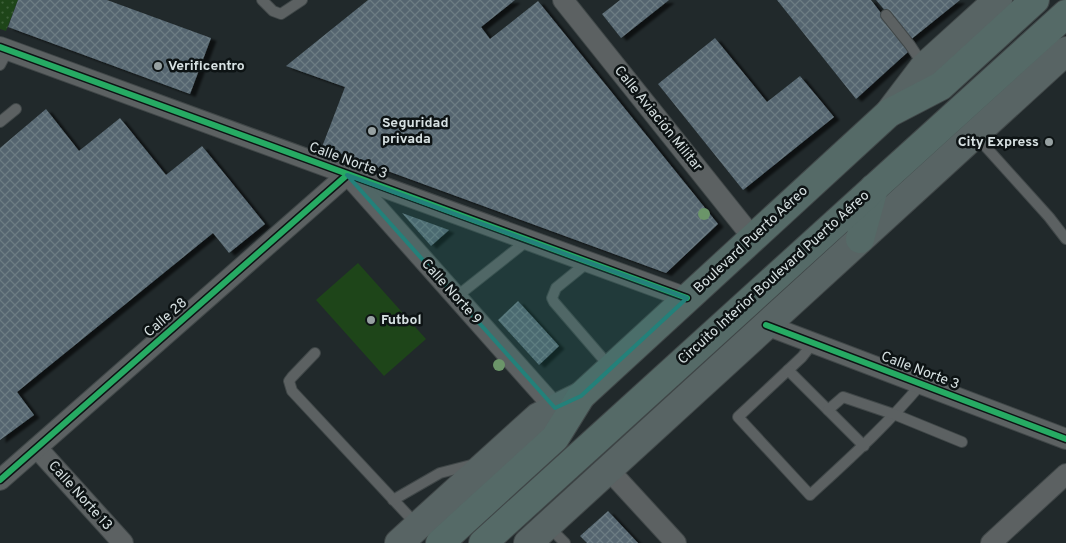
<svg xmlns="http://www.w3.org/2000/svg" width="1066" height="543" font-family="Overpass,sans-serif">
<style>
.grass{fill:url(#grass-dots)}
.pitch{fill:#1e4519}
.building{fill:url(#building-cross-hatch);filter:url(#shadow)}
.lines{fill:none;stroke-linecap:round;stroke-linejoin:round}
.lane-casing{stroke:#404748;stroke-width:12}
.street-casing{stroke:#404748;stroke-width:22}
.secondary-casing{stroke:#404748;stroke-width:30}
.highway-casing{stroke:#404748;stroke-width:30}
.lane{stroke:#5c6162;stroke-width:10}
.street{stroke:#5c6162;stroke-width:20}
.secondary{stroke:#586464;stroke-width:28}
.highway{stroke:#556a67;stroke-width:28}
.cycleway-casing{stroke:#0d1314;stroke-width:9}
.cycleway{stroke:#26ab63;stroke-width:6}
.tree{fill:#6b9569}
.marked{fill:#23817a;fill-opacity:0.2;stroke:#23817a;stroke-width:4;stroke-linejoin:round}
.poi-dot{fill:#97a1a2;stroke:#0d1314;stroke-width:2}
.labels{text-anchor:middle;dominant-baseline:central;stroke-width:5;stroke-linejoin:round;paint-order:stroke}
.poi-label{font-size:14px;font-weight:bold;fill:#d7e1e2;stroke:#0d1314;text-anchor:start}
.street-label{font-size:14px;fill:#d7e1e2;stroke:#0d1314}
</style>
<defs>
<pattern id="grass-dots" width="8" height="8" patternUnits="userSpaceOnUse" patternTransform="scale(1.25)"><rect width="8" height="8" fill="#1e4519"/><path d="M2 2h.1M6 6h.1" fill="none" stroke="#3e603a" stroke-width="1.8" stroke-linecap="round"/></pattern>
<pattern id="building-cross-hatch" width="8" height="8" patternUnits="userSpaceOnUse" patternTransform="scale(1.25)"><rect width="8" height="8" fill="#54656f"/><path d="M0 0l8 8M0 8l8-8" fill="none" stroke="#6c7b83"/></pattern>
<filter id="shadow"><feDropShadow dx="5.5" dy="3" stdDeviation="1" flood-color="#0009"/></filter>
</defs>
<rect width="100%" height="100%" fill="#21292b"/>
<!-- grass -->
<path class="grass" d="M 0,0 L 18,0 L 6,31 L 0,29 Z"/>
<!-- pitch -->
<path class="pitch" d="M 358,263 L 426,339 L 384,376 L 316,300 Z"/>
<!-- building -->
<g class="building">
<path d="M 18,0 L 107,0 L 211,38 L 190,94 L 8,27 Z"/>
<path d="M 368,0 L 515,0 L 481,27 L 490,39 L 538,1 L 718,224 L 666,273 L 322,147 L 345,87 L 286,66 Z"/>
<path d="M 620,0 L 669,0 L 621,38 L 602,14 Z"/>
<path d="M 777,0 L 871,0 L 884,17 L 888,14 L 876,0 L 960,0 L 909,41 L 910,50 L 856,99 Z"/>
<path d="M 715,38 L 767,102 L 800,76 L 834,117 L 743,190 L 658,84 Z"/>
<path d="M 46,109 L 79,151 L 120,118 L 166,175 L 202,146 L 265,224 L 229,253 L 213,233 L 17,392 L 34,415 L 0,440 L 0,148 Z"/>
<path d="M 402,213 L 449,230 L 431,246 Z"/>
<path d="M 518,301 L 559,346 L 539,365 L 498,320 Z"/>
<path d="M 608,511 L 638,543 L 587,543 L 580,536 Z"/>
</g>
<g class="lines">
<!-- lane casing -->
<g class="lane-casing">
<g id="lane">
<path d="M 262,0 L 273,11 L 281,14 L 302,0"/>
<path d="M 886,15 L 910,45 L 924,66"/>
<path d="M 0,65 L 8,50"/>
<path d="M 0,122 L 16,109"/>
<path d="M 976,136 L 1049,217 L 1066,239"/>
<path d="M 588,262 L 556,288 L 552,298 L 554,302 L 611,368"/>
<path d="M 456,297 L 528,240"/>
<path d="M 813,343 L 802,357 L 738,417 L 810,495 C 849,459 887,425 921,384"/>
<path d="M 315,353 L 292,377 L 289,381 L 292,391 L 417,525"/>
<path d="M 788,370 L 864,446"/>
<path d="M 828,410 L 843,397 L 896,415 L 962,442"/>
<path d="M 393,500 L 440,473 L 475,464"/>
<path d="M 548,526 L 565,543"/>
</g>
</g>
<!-- street casing -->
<g class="street-casing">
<g id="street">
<path d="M 563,0 L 753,238"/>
<path d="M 0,47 L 687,298"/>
<path d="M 349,176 L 555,408"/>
<path d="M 766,325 L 1066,439"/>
<path d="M 37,448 L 123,543"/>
<path d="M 608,469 L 676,543"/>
<path d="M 0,480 L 347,175"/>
<path d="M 991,543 L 1066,474"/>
</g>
</g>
<!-- secondary casing -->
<g class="secondary-casing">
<g id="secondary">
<path d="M 889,113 L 924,67 L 998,0"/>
<path d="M 399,543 L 538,417 L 581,396"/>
<path d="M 528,543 L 1066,51"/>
</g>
</g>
<!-- highway casing -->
<g class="highway-casing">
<g id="highway">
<path d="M 860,239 L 874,188"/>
<path d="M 440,543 L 555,438 L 581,396 L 889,113 L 941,86 L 1035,0"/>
<path d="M 483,543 L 1066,14"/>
</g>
</g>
<!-- lane -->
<use href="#lane" class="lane"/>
<!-- street -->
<use href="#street" class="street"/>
<!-- secondary -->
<use href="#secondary" class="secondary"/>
<!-- highway -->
<use href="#highway" class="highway"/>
<!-- cycleway casing -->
<g class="cycleway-casing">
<g id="cycleway">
<path d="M 0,47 L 687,298"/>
<path d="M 766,325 L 1066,439"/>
<path d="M 0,480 L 347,175"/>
</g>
</g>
<!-- cycleway -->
<use href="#cycleway" class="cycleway"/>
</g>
<!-- trees -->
<g class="tree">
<circle cx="704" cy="214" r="6"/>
<circle cx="499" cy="365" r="6"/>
</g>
<!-- marked area -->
<path class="marked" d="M 347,175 L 687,298 L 581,396 L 555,408 Z"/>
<!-- markers -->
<g class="poi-dot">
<circle cx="158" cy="66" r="5"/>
<circle cx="372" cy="131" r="5"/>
<circle cx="1049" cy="142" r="5"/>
<circle cx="371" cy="320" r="5"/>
</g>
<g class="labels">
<!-- poi labels -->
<g class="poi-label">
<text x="168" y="66">Verificentro</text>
<text x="382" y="123">Seguridad<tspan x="382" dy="16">privada</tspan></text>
<text x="1039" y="142" text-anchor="end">City Express</text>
<text x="381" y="320">Futbol</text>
</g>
<!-- street labels -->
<g class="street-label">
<text transform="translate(658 119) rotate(51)">Calle Aviación Militar</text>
<text transform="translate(348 161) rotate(20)">Calle Norte 3</text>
<text transform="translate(751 240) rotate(-43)">Boulevard Puerto Aéreo</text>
<text transform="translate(774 278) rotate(-42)">Circuito Interior Boulevard Puerto Aéreo</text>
<text transform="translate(451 292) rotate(48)">Calle Norte 9</text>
<text transform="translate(166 318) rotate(-41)">Calle 28</text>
<text transform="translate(920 371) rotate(21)">Calle Norte 3</text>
<text transform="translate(80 496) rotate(48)">Calle Norte 13</text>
</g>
</g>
</svg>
